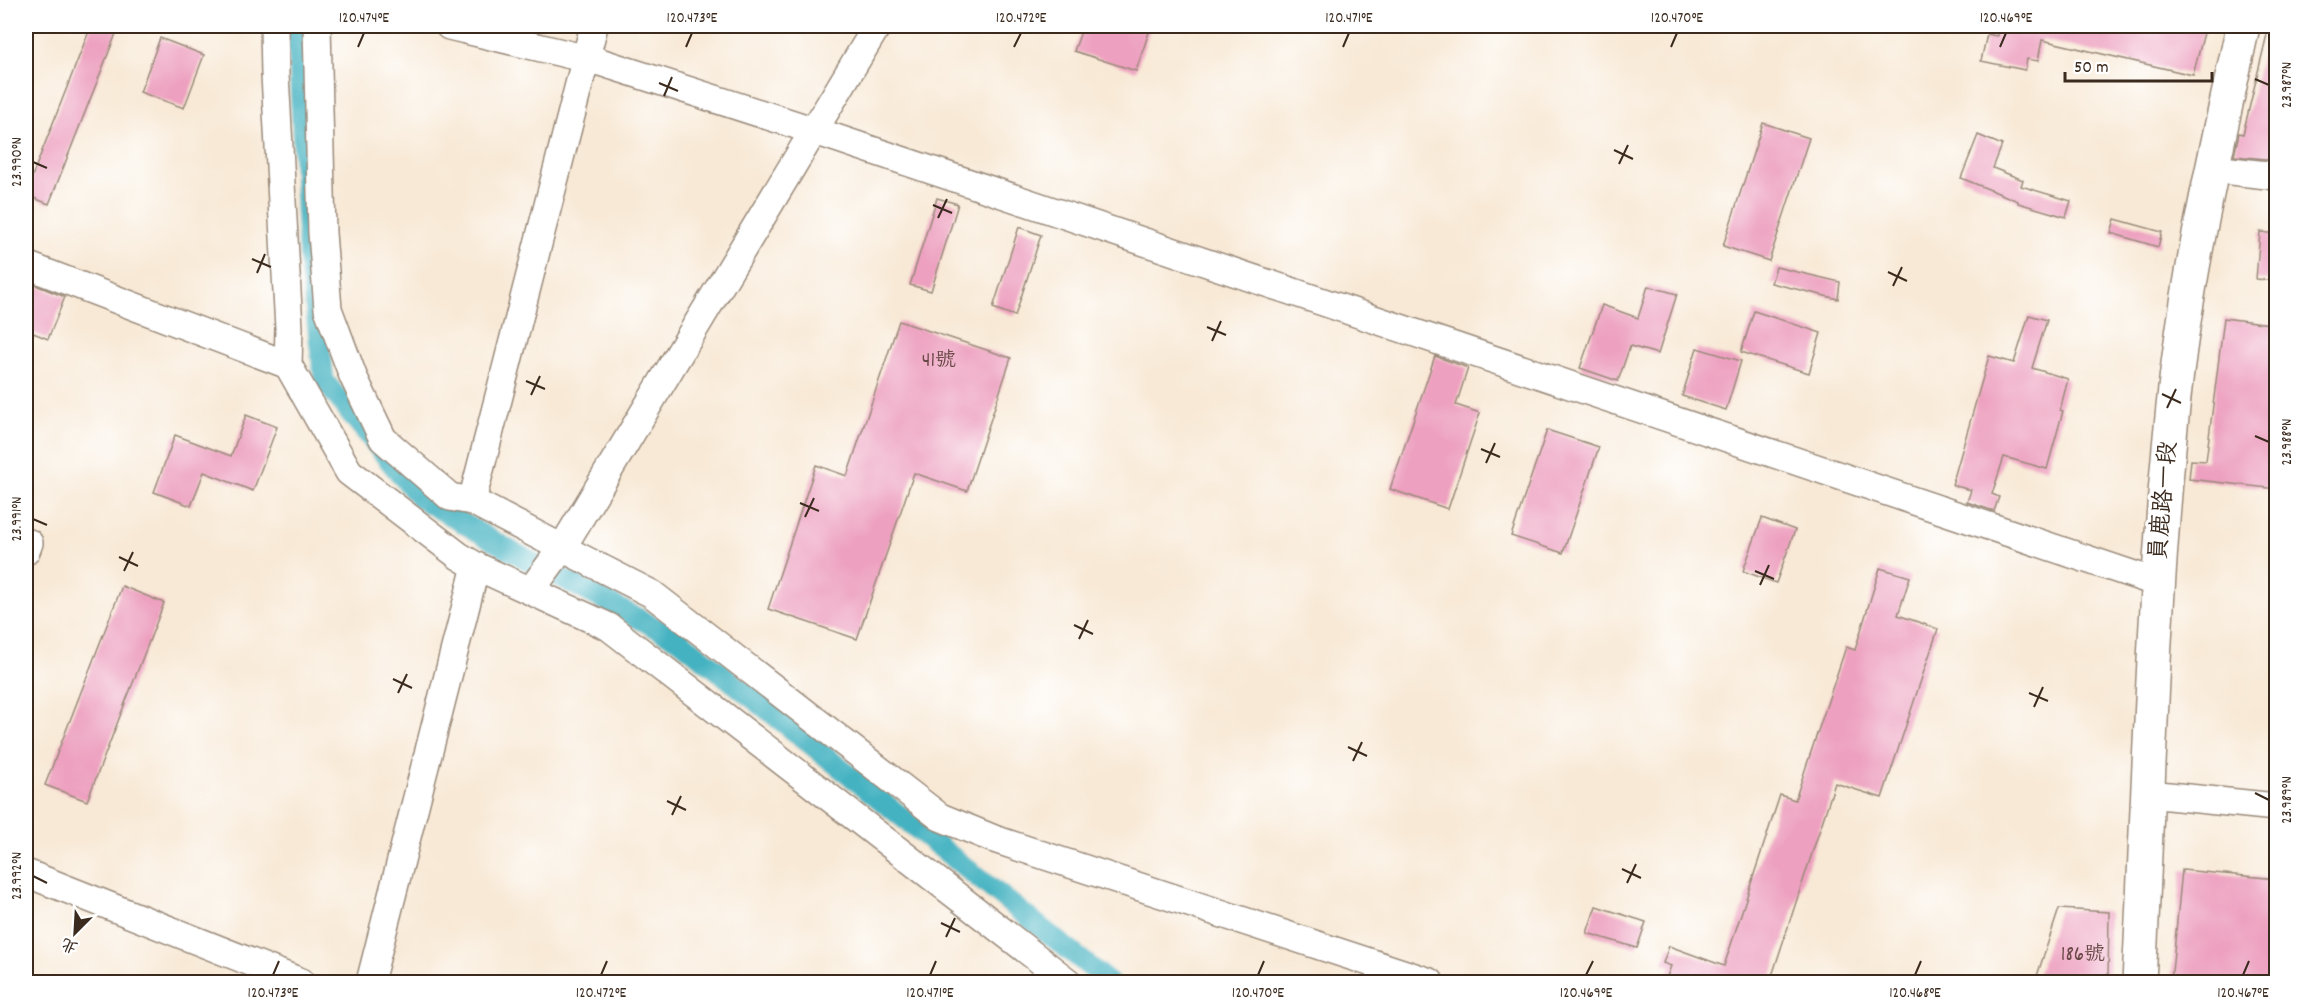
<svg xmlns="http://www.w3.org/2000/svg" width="2302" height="1008" font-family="Dekko,'LXGW WenKai TC',sans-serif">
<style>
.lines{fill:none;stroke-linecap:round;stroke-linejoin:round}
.canal{stroke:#44b2c1;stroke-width:21}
.building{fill:#eda0bf}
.minor-casing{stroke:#9a8a7a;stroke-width:30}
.major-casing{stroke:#9a8a7a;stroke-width:36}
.minor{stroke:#fff;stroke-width:27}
.major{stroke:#fff;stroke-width:33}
.ticks{fill:none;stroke:#3b2a1e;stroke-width:2}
.labels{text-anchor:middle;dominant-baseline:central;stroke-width:6;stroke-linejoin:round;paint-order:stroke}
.number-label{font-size:21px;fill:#684846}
.street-label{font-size:24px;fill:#3b2a1e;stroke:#fff}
.neatline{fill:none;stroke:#3b2a1e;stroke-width:2}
.ticks-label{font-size:15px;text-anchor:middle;fill:#3b2a1e}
</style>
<rect width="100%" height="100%" fill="#fff"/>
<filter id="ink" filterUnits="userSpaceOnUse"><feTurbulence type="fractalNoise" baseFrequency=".0167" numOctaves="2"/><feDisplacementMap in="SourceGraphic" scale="12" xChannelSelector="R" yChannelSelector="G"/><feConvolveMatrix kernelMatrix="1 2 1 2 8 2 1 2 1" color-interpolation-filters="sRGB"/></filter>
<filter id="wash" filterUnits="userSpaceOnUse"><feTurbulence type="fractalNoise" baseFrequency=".008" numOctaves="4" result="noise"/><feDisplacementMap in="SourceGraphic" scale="24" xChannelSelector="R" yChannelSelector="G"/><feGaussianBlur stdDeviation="1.35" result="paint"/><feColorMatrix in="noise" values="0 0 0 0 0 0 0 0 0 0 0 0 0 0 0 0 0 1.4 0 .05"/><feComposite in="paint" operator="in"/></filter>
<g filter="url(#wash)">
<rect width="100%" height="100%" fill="#f8e9d6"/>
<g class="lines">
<!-- canal -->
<path class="canal" d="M 297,26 L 308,247 L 324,381 L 420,498 L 511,551 L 681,641 L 1109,982"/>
</g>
<g id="blocks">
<!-- building -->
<g class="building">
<path d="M 91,26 L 119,26 L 49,204 L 26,195 L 26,192 Z"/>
<path d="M 1083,26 L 1151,26 L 1136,71 L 1074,51 Z"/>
<path d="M 1999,26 L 2191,26 L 2205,29 L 2193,75 L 2042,40 L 2038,61 L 2027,59 L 2025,70 L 1981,61 L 1987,34 L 1997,36 Z"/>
<path d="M 2269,26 L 2277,26 L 2277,160 L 2234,156 L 2239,133 L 2243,134 Z"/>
<path d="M 160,38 L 204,55 L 184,108 L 140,92 Z"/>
<path d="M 1763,123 L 1809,138 L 1769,261 L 1723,246 Z"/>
<path d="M 1978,135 L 2002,145 L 1993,168 L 2023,180 L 2021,186 L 2071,201 L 2066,217 L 2018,203 L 2018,201 L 1961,178 Z"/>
<path d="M 937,198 L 958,204 L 931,291 L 910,285 Z"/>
<path d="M 2115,219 L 2162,232 L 2158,247 L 2111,233 Z"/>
<path d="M 1019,227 L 1041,235 L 1015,316 L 993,308 Z"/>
<path d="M 2260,232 L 2277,234 L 2277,281 L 2256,279 Z"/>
<path d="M 1776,267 L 1840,282 L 1838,299 L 1771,283 Z"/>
<path d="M 33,284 L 65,297 L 48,339 L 26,330 L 26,303 Z"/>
<path d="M 1648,286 L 1677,294 L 1658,354 L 1630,346 L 1618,381 L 1580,368 L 1602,305 L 1638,318 Z"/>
<path d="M 1754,311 L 1821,333 L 1809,373 L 1741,352 Z"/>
<path d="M 2029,315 L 2047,320 L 2032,368 L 2068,379 L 2060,410 L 2063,411 L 2047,469 L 2004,457 L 1992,494 L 1999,497 L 1994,511 L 1967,502 L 1971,490 L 1952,485 L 1989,356 L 2014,363 Z"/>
<path d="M 2224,318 L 2277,325 L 2277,489 L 2189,479 L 2191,460 L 2206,461 Z"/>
<path d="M 899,321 L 1011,358 L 967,491 L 914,473 L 857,639 L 768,609 L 816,465 L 847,476 Z"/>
<path d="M 1697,348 L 1741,361 L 1726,410 L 1682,396 Z"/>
<path d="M 1435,356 L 1468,368 L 1456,405 L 1480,413 L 1448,509 L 1390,489 Z"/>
<path d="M 246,415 L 277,427 L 253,491 L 204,472 L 191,506 L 154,492 L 175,435 L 231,456 Z"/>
<path d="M 1547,430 L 1599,447 L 1563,553 L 1511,536 Z"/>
<path d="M 1762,518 L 1795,530 L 1776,583 L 1743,571 Z"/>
<path d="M 1880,568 L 1910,577 L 1898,615 L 1938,629 L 1882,798 L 1835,783 L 1770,982 L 1665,982 L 1671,966 L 1663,963 L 1669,946 L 1724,966 L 1780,795 L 1795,800 L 1846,647 L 1855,650 Z"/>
<path d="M 122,586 L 164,603 L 87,801 L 45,785 Z"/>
<path d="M 2182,870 L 2277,879 L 2277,982 L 2171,982 Z"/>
<path d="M 1596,906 L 1646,922 L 1637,948 L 1587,933 Z"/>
<path d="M 2059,909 L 2109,912 L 2108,982 L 2035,982 Z"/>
</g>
</g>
</g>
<g filter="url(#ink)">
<use href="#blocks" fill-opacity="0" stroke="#9a8a7a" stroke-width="1.5"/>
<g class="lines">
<!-- minor casing -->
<g class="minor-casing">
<g id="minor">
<path d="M 274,26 L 275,75 L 289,328 L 288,365 L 349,472 L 459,556 L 476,566 L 609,627 L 1068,982"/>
<path d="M 317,26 L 322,233 L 328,309 L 353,376 L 383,439 L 450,497 L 472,501 L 562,548 L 877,26"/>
<path d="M 449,26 L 600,62 L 815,131 L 2158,583"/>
<path d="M 2213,169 L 2276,176"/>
<path d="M 26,265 L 288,365"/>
<path d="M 472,501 L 594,26"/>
<path d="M 26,542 L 29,543 L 26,551"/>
<path d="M 531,590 L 562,548 L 652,594 L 940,817 L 994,839 L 1430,982"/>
<path d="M 2149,794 L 2276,807"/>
<path d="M 26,873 L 301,982"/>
<path d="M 370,982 L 476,566"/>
</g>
</g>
<!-- major casing -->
<g class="major-casing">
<path id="major" d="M 2139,982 C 2149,791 2153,598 2173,407 C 2186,278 2216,152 2243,26"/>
</g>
<!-- minor -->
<use href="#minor" class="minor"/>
<!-- major -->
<use href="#major" class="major"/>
</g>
</g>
<!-- ticks -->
<path class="ticks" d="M 358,47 L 364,33M 686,47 L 692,33M 1014,47 L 1021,33M 1343,47 L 1349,33M 1671,47 L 1677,33M 2000,47 L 2006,33M 2255,79 L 2269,85M 659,83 L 678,91M 664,96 L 672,77M 1614,150 L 1633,159M 33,162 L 47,168M 1619,164 L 1628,145M 933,205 L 952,213M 938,218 L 947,199M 252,259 L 271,267M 1888,272 L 1907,281M 257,273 L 265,254M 1893,286 L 1902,267M 1207,327 L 1226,335M 1212,341 L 1221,321M 526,381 L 545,389M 2162,394 L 2181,403M 531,395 L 540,376M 2167,408 L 2176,389M 2255,436 L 2269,442M 1481,449 L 1500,457M 1486,463 L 1495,443M 800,503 L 819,511M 805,517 L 814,498M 33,519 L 47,525M 119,557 L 138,566M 124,571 L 133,552M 1755,571 L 1774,579M 1760,585 L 1769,565M 1074,625 L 1093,634M 1079,639 L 1088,620M 393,679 L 412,688M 398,693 L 407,674M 2029,693 L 2048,701M 2034,707 L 2043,687M 1348,747 L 1367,756M 1353,761 L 1362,742M 2255,793 L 2269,800M 667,801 L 686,810M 672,815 L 681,796M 1622,869 L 1641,878M 33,876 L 47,883M 1627,883 L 1636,864M 941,923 L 960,932M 946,937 L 955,918M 273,975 L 279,961M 601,975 L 607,961M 930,975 L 936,961M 1258,975 L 1264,961M 1586,975 L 1593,961M 1915,975 L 1921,961M 2243,975 L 2249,961"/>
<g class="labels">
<!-- number labels -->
<g class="number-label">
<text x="939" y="362">41號</text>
<text x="2083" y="956">186號</text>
</g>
<!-- street labels -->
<g class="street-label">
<text transform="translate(2165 501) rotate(-85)">員鹿路一段</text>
</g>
</g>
<!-- margin -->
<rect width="2302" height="1008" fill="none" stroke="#fff" stroke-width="66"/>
<!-- north arrow -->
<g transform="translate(75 933) rotate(204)" stroke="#ffffff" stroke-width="4.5" paint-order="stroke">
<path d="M0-4.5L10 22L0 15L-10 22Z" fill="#3b2a1e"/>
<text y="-9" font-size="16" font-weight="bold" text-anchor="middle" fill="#3b2a1e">北</text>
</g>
<!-- scale -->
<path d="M2065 72v9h147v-9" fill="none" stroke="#3b2a1e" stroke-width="3"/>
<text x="2074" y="72" font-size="18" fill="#3b2a1e" stroke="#ffffff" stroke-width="4.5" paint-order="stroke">50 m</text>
<rect x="33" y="33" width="2236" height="942" class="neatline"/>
<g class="ticks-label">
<text x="364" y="22">120.474°E</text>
<text x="692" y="22">120.473°E</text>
<text x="1021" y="22">120.472°E</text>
<text x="1349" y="22">120.471°E</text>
<text x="1677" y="22">120.470°E</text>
<text x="2006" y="22">120.469°E</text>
<text transform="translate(2286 85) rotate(-90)" y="5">23.987°N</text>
<text transform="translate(16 162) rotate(-90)" y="5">23.990°N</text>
<text transform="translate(2286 442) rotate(-90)" y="5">23.988°N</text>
<text transform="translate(16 519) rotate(-90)" y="5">23.991°N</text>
<text transform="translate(2286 800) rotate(-90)" y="5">23.989°N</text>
<text transform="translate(16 876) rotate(-90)" y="5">23.992°N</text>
<text x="273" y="997">120.473°E</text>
<text x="601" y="997">120.472°E</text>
<text x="930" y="997">120.471°E</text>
<text x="1258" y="997">120.470°E</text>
<text x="1586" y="997">120.469°E</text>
<text x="1915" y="997">120.468°E</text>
<text x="2243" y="997">120.467°E</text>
</g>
</svg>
